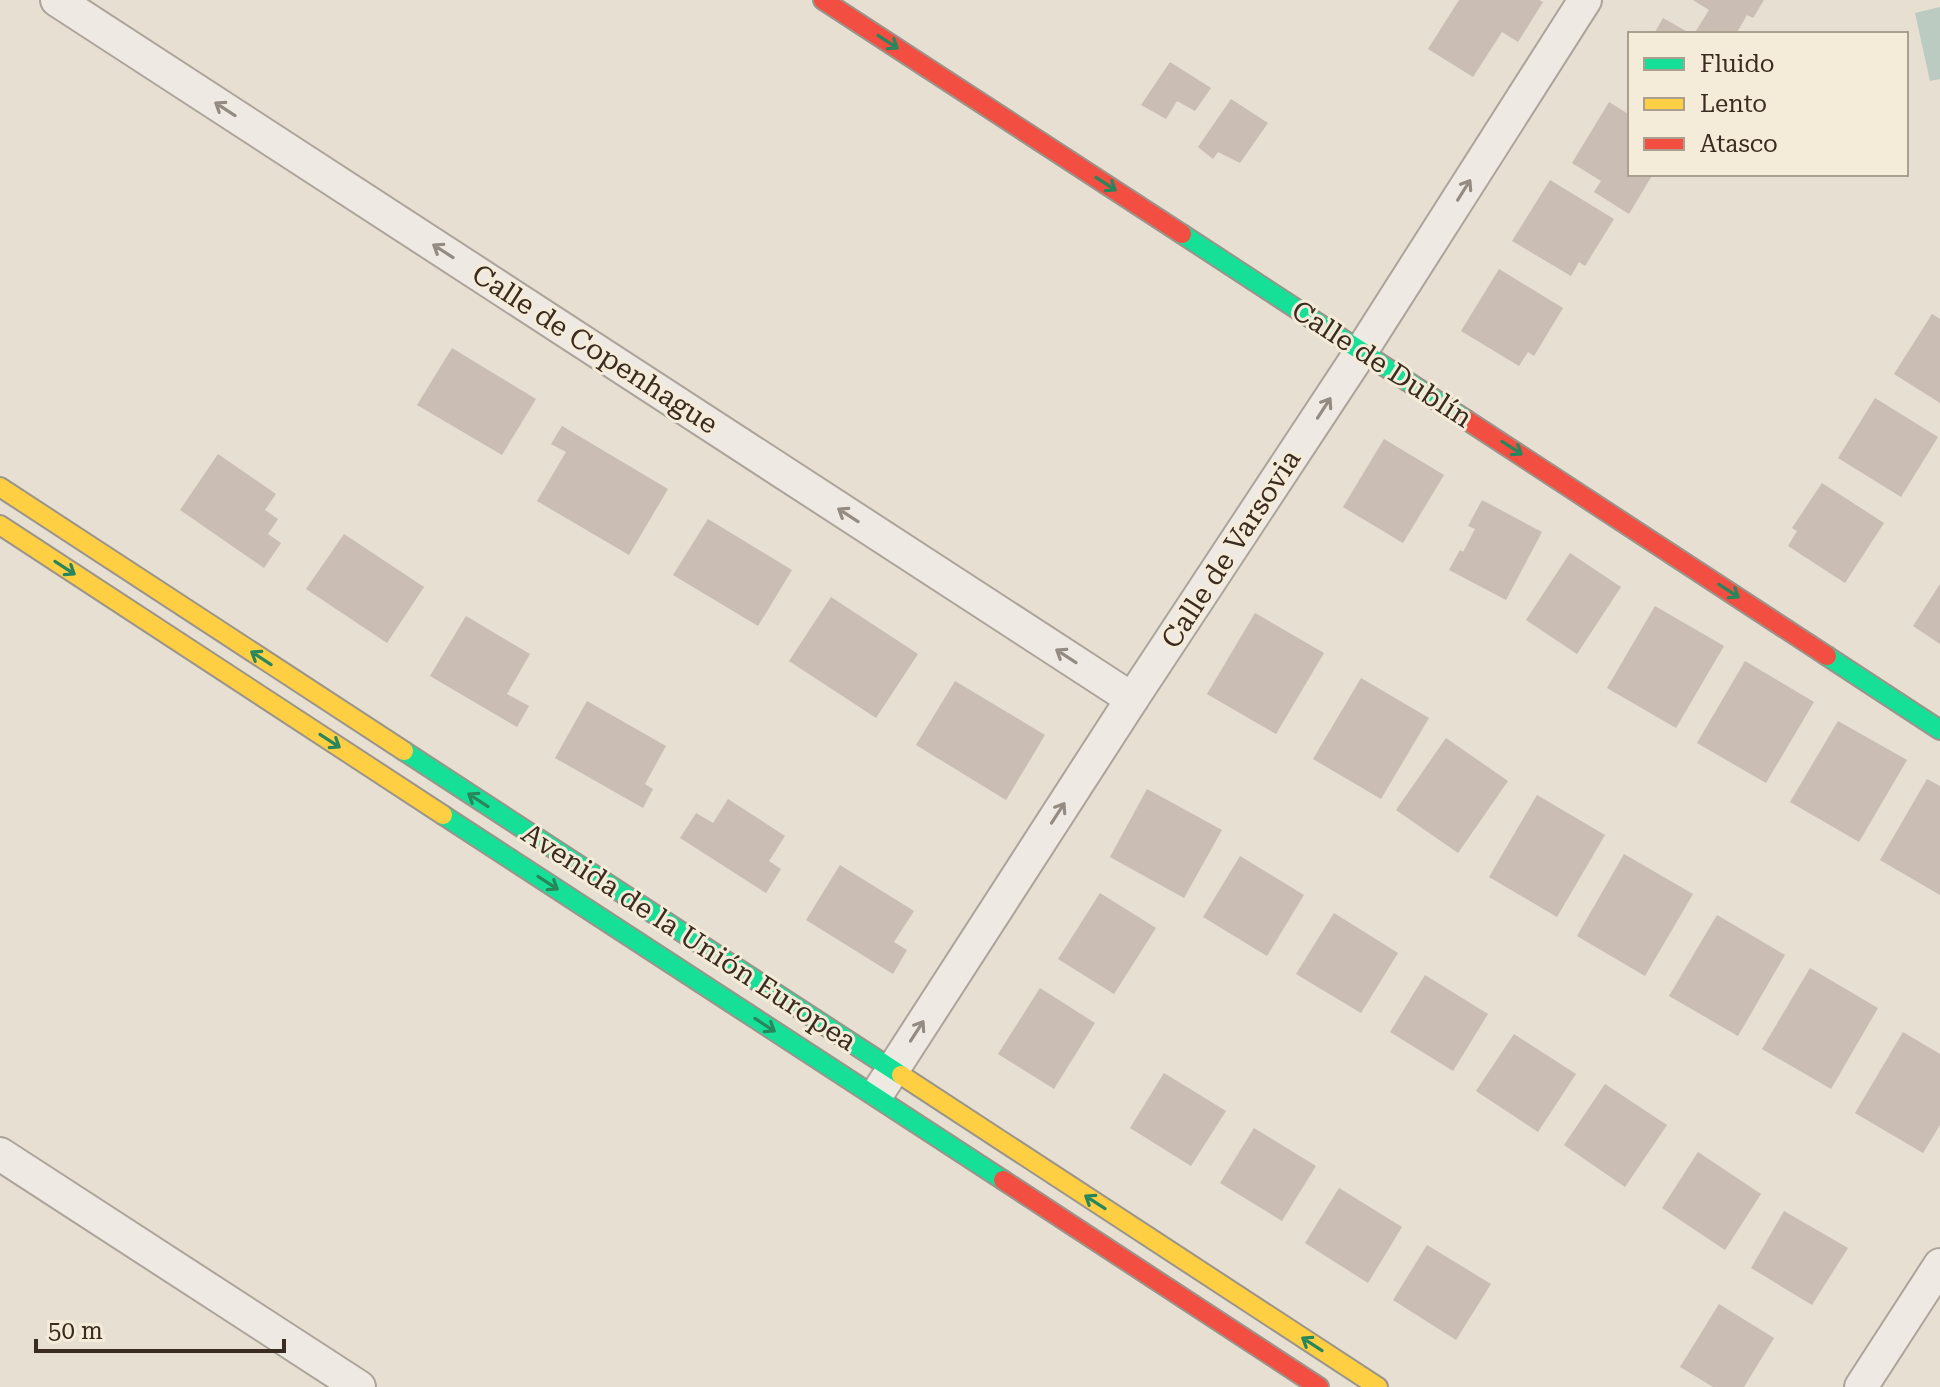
<svg xmlns="http://www.w3.org/2000/svg" width="1940" height="1387" font-family="'Roboto Serif',serif">
<style>
.water{fill:#bccbc1}
.building{fill:#cabdb3}
.lines{fill:none;stroke-linecap:round;stroke-linejoin:round}
.street-casing{stroke:#aca49a;stroke-width:36}
.fast-casing{stroke:#9b948a;stroke-width:22}
.slow-casing{stroke:#9b948a;stroke-width:22}
.jam-casing{stroke:#9b948a;stroke-width:22}
.street{stroke:#eeeae3;stroke-width:32}
.fast{stroke:#16e098;stroke-width:18}
.slow{stroke:#ffcf43;stroke-width:18}
.jam{stroke:#f24e42;stroke-width:18}
.oneway{stroke:#28865c}
.oneway2{stroke:#948b82}
.labels{text-anchor:middle;dominant-baseline:central;stroke-width:6;stroke-linejoin:round;paint-order:stroke}
.street-label{font-size:28px;fill:#3b2c21;stroke:#f5ebd9}
</style>
<rect width="100%" height="100%" fill="#e6dfd2"/>
<!-- water -->
<path class="water" d="M 1940,7 L 1940,79 L 1930,81 L 1915,13 Z"/>
<!-- building -->
<g class="building">
<path d="M 1459,0 L 1539,0 L 1543,2 L 1518,42 L 1502,32 L 1473,77 L 1428,49 Z"/>
<path d="M 1693,0 L 1764,0 L 1753,18 L 1747,15 L 1736,34 L 1694,34 L 1709,10 Z"/>
<path d="M 1663,18 L 1691,34 L 1654,34 Z"/>
<path d="M 1170,62 L 1211,88 L 1195,111 L 1177,101 L 1166,119 L 1141,105 Z"/>
<path d="M 1231,99 L 1268,123 L 1240,163 L 1218,152 L 1213,159 L 1198,147 Z"/>
<path d="M 1609,102 L 1630,115 L 1630,174 L 1653,174 L 1629,214 L 1594,192 L 1601,181 L 1572,163 Z"/>
<path d="M 1550,180 L 1614,219 L 1585,266 L 1579,262 L 1571,276 L 1512,241 Z"/>
<path d="M 1499,269 L 1563,308 L 1534,356 L 1528,352 L 1519,366 L 1461,331 Z"/>
<path d="M 1932,314 L 1940,319 L 1940,403 L 1894,374 Z"/>
<path d="M 452,348 L 536,399 L 502,455 L 417,405 Z"/>
<path d="M 1875,398 L 1938,437 L 1901,497 L 1838,458 Z"/>
<path d="M 562,426 L 668,489 L 629,555 L 537,501 L 566,452 L 551,444 Z"/>
<path d="M 1384,439 L 1444,475 L 1403,543 L 1343,507 Z"/>
<path d="M 218,454 L 276,494 L 265,510 L 278,519 L 268,534 L 281,543 L 264,568 L 180,510 Z"/>
<path d="M 1822,483 L 1884,523 L 1845,583 L 1788,546 L 1797,531 L 1792,528 Z"/>
<path d="M 1482,500 L 1542,532 L 1506,600 L 1449,570 L 1460,550 L 1463,552 L 1475,529 L 1468,526 Z"/>
<path d="M 708,519 L 792,570 L 758,626 L 673,575 Z"/>
<path d="M 344,534 L 424,587 L 387,643 L 306,589 Z"/>
<path d="M 1570,553 L 1621,587 L 1577,654 L 1526,620 Z"/>
<path d="M 1940,584 L 1940,644 L 1913,626 Z"/>
<path d="M 831,597 L 918,654 L 876,718 L 789,661 Z"/>
<path d="M 1655,606 L 1724,646 L 1676,728 L 1607,688 Z"/>
<path d="M 1255,613 L 1324,653 L 1276,734 L 1207,694 Z"/>
<path d="M 466,616 L 530,654 L 507,694 L 529,706 L 517,727 L 430,676 Z"/>
<path d="M 1745,661 L 1814,702 L 1766,783 L 1697,743 Z"/>
<path d="M 1361,678 L 1429,718 L 1381,799 L 1313,759 Z"/>
<path d="M 955,681 L 1045,735 L 1006,800 L 916,745 Z"/>
<path d="M 587,701 L 666,746 L 645,784 L 653,789 L 643,808 L 555,758 Z"/>
<path d="M 1838,721 L 1907,760 L 1859,842 L 1790,802 Z"/>
<path d="M 1446,738 L 1508,781 L 1458,853 L 1396,810 Z"/>
<path d="M 1927,779 L 1940,786 L 1940,895 L 1880,860 Z"/>
<path d="M 1147,789 L 1222,830 L 1184,898 L 1110,857 Z"/>
<path d="M 1537,795 L 1605,835 L 1557,917 L 1489,877 Z"/>
<path d="M 728,799 L 785,836 L 769,861 L 781,869 L 766,893 L 680,838 L 696,813 L 713,823 Z"/>
<path d="M 1624,854 L 1693,894 L 1645,976 L 1577,936 Z"/>
<path d="M 1240,856 L 1304,895 L 1267,956 L 1203,917 Z"/>
<path d="M 840,865 L 914,911 L 894,942 L 907,950 L 893,974 L 806,920 Z"/>
<path d="M 1100,893 L 1156,928 L 1114,994 L 1058,959 Z"/>
<path d="M 1334,913 L 1398,953 L 1361,1013 L 1296,974 Z"/>
<path d="M 1717,915 L 1785,955 L 1738,1036 L 1669,996 Z"/>
<path d="M 1810,968 L 1878,1008 L 1831,1089 L 1762,1049 Z"/>
<path d="M 1425,975 L 1488,1014 L 1453,1071 L 1390,1032 Z"/>
<path d="M 1040,988 L 1095,1023 L 1054,1089 L 998,1054 Z"/>
<path d="M 1903,1032 L 1940,1054 L 1940,1125 L 1923,1153 L 1855,1113 Z"/>
<path d="M 1514,1034 L 1576,1074 L 1538,1132 L 1476,1091 Z"/>
<path d="M 1164,1073 L 1226,1111 L 1191,1166 L 1130,1128 Z"/>
<path d="M 1605,1084 L 1667,1125 L 1625,1187 L 1564,1145 Z"/>
<path d="M 1254,1128 L 1316,1166 L 1282,1221 L 1220,1183 Z"/>
<path d="M 1698,1152 L 1761,1194 L 1725,1250 L 1662,1208 Z"/>
<path d="M 1339,1188 L 1402,1227 L 1368,1283 L 1305,1243 Z"/>
<path d="M 1784,1211 L 1848,1248 L 1812,1305 L 1751,1268 Z"/>
<path d="M 1427,1245 L 1491,1284 L 1456,1340 L 1393,1300 Z"/>
<path d="M 1719,1304 L 1774,1338 L 1744,1387 L 1713,1387 L 1680,1367 Z"/>
</g>
<g class="lines">
<!-- street casing -->
<g class="street-casing">
<g id="street">
<path d="M 57,0 L 1132,699"/>
<path d="M 881,1088 L 1132,699 L 1362,350 L 1585,0"/>
<path d="M 0,1154 L 359,1387"/>
<path d="M 1861,1387 L 1940,1265"/>
</g>
</g>
<!-- fast casing -->
<g class="fast-casing">
<g id="fast">
<path d="M 1182,234 L 1465,419"/>
<path d="M 1827,656 L 1940,730"/>
<path d="M 404,751 L 901,1075"/>
<path d="M 443,815 L 1003,1180"/>
</g>
</g>
<!-- slow casing -->
<g class="slow-casing">
<g id="slow">
<path d="M 0,487 L 404,751"/>
<path d="M 0,525 L 443,815"/>
<path d="M 901,1075 L 1378,1387"/>
</g>
</g>
<!-- jam casing -->
<g class="jam-casing">
<g id="jam">
<path d="M 823,0 L 1182,234"/>
<path d="M 1465,419 L 1827,656"/>
<path d="M 1003,1180 L 1319,1387"/>
</g>
</g>
<!-- street -->
<use href="#street" class="street"/>
<!-- fast -->
<use href="#fast" class="fast"/>
<!-- slow -->
<use href="#slow" class="slow"/>
<!-- jam -->
<use href="#jam" class="jam"/>
</g>
<!-- one-way arrows -->
<defs><path id="oneway-shaft" d="M-6 0H5M1.5-3L5.5 0L1.5 3" fill="none" stroke-width="1.6" stroke-linecap="round" stroke-linejoin="round" transform="scale(2)"/></defs>
<g class="oneway">
<use href="#oneway-shaft" transform="translate(888 42) rotate(33)"/>
<use href="#oneway-shaft" transform="translate(1106 184) rotate(33)"/>
<use href="#oneway-shaft" transform="translate(1512 448) rotate(33)"/>
<use href="#oneway-shaft" transform="translate(65 568) rotate(33)"/>
<use href="#oneway-shaft" transform="translate(1729 591) rotate(33)"/>
<use href="#oneway-shaft" transform="translate(261 658) rotate(-147)"/>
<use href="#oneway-shaft" transform="translate(330 741) rotate(33)"/>
<use href="#oneway-shaft" transform="translate(478 800) rotate(-147)"/>
<use href="#oneway-shaft" transform="translate(548 883) rotate(33)"/>
<use href="#oneway-shaft" transform="translate(765 1025) rotate(33)"/>
<use href="#oneway-shaft" transform="translate(1095 1202) rotate(-147)"/>
<use href="#oneway-shaft" transform="translate(1312 1344) rotate(-147)"/>
</g>
<g class="oneway2">
<use href="#oneway-shaft" transform="translate(225 109) rotate(-147)"/>
<use href="#oneway-shaft" transform="translate(1464 190) rotate(-58)"/>
<use href="#oneway-shaft" transform="translate(443 251) rotate(-147)"/>
<use href="#oneway-shaft" transform="translate(1324 408) rotate(-57)"/>
<use href="#oneway-shaft" transform="translate(848 515) rotate(-147)"/>
<use href="#oneway-shaft" transform="translate(1066 656) rotate(-147)"/>
<use href="#oneway-shaft" transform="translate(1058 813) rotate(-57)"/>
<use href="#oneway-shaft" transform="translate(917 1031) rotate(-57)"/>
</g>
<g class="labels">
<!-- street labels -->
<g class="street-label">
<text transform="translate(595 349) rotate(33)">Calle de Copenhague</text>
<text transform="translate(1382 364) rotate(33)">Calle de Dublín</text>
<text transform="translate(1231 549) rotate(-57)">Calle de Varsovia</text>
<text transform="translate(689 937) rotate(33)">Avenida de la Unión Europea</text>
</g>
</g>
<!-- legend -->
<rect x="1628" y="32" width="280" height="144" fill="#f5ebd9" stroke="#ab9f8f" stroke-width="2"/>
<rect x="1644" y="58" width="40" height="12" fill="#16e098" stroke="#ab9f8f" stroke-width="2"/>
<text x="1700" y="72" font-size="24" fill="#3b2c21">Fluido</text>
<rect x="1644" y="98" width="40" height="12" fill="#ffcf43" stroke="#ab9f8f" stroke-width="2"/>
<text x="1700" y="112" font-size="24" fill="#3b2c21">Lento</text>
<rect x="1644" y="138" width="40" height="12" fill="#f24e42" stroke="#ab9f8f" stroke-width="2"/>
<text x="1700" y="152" font-size="24" fill="#3b2c21">Atasco</text>
<!-- scale -->
<path d="M36 1339v12h248v-12" fill="none" stroke="#3b2c21" stroke-width="4"/>
<text x="48" y="1339" font-size="24" fill="#3b2c21" stroke="#f5ebd9" stroke-width="6" paint-order="stroke">50 m</text>
</svg>
